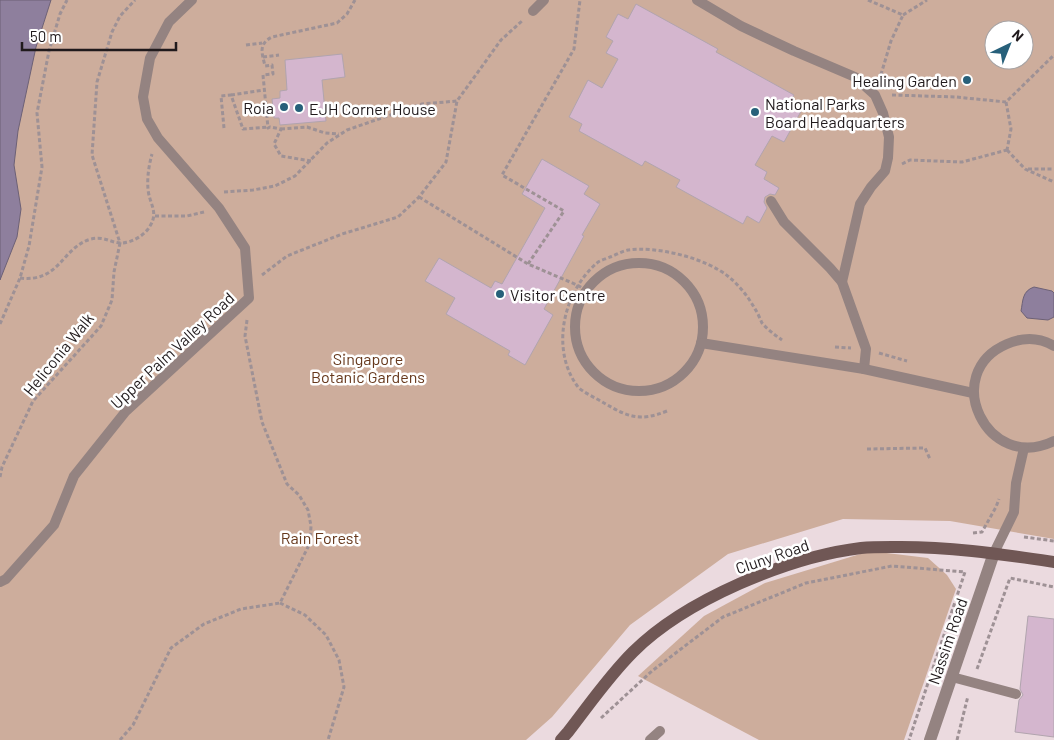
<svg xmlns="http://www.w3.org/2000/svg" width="1054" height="740" font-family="Barlow,sans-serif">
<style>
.green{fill:#cdad9c;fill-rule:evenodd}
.water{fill:#8e7f9d;stroke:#6d6176}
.building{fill:#d4b6ce;stroke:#b1a4ae}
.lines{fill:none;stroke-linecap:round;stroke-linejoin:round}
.path{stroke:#9e9195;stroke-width:3;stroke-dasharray:4 2.5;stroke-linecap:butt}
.lane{stroke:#948381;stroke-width:10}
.street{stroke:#948381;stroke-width:12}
.secondary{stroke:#705755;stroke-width:12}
.poi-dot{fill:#27607a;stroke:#fff;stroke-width:2}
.labels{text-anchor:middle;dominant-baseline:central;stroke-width:5;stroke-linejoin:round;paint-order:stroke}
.poi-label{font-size:16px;fill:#201a1c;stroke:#fff;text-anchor:start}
.street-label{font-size:16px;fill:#201a1c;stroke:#fff}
.park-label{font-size:16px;fill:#66381c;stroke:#fff}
</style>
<rect width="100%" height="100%" fill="#ebdadf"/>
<!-- green -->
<g class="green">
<path d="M 0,0 L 1054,0 L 1054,539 L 950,521 L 843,519 L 728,554 L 630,625 L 552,717 L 526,740 L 0,740 ZM 994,30 L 1024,30 L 1024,60 L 994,60 Z"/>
<path d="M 870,551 L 928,558 L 947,575 L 956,589 L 904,740 L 759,740 L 638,676 L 704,616 L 765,583 Z"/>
</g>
<!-- water -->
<g class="water">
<path d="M 0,0 L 51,0 L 36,47 L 18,131 L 14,165 L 21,209 L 17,237 L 0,280 Z"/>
<path d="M 1034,287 L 1052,291 L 1054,293 L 1054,317 L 1048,320 L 1027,318 L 1021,311 C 1023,301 1022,291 1034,287 Z"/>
</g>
<!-- building -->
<g class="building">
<path d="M 636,4 L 718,49 L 716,52 L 794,95 L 792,99 L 804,106 L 784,142 L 772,136 L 755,165 L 767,172 L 764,179 L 779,188 L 775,195 L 770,194 L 765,197 L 764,202 L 767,208 L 759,223 L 747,216 L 743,224 L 676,187 L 680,180 L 645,161 L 642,166 L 579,131 L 582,124 L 569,117 L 588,80 L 602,88 L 618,59 L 606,53 L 613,41 L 606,37 L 618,14 L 628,19 Z"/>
<path d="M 342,54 L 345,77 L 322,80 L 326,121 L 280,125 L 279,118 L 274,118 L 272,99 L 280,98 L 280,91 L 287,90 L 285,60 Z"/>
<path d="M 542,159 L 589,186 L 584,194 L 600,204 L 582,235 L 584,236 L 544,309 L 553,315 L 525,365 L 508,355 L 510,351 L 446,314 L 455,298 L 425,281 L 439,258 L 491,288 L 495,281 L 502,284 L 545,208 L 522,194 Z"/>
<path d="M 1028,616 L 1054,619 L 1054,737 L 1015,732 L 1019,700 L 1023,695 L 1020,689 Z"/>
</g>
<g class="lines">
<!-- path -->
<g class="path">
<path d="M 868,0 L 903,15"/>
<path d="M 903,15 L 927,0"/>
<path d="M 246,45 L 262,43"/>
<path d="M 263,57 L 279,55"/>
<path d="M 879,81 L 891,41 L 903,15"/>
<path d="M 231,95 L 264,90"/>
<path d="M 892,95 L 956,97 L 1006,102 L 1054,55"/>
<path d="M 1006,102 L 1011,129 L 1007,150"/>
<path d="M 224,128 L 221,96 L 231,95 L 243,129 L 268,127"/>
<path d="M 281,129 L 307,127 L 325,133 L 339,134"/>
<path d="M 1007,150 L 1025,169 L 1054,182"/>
<path d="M 311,161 L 281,156 L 274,144 L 281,129 L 270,127 L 268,128 L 263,75 L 273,74 L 272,65 L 265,66 C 262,53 258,44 272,37 L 337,23 L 347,14 L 355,0"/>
<path d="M 902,164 L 910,160 L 962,162 L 1007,150"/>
<path d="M 1028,169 L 1054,169"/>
<path d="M 224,192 L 253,190 L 275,186 L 295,176 L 327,143 L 347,130 L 422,104 L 457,101"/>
<path d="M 419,197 L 528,264 L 577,285 L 586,290"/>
<path d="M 155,216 L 187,216 L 204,212"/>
<path d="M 528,264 L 564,211 L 502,175 L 574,49 L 580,0"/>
<path d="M 262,275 L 287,256 L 342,234 L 398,217 L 419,197 L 446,162 L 457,101 L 501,40 L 522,21"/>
<path d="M 20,278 C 60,283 62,247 91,239 C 105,236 111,243 121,243 C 132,243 145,235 150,226 C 159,212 149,203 148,189 C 147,177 149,165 152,154"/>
<path d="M 247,320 L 245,336 L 262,422 L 287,484 L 299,495 L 308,510 L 311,526 L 310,543 L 280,603"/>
<path d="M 0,324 L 20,278 L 29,246 L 42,167 L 37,113 L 49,51 L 60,14 L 67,0"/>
<path d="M 835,347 L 851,348"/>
<path d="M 879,353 L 907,361"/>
<path d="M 667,411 C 640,422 628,417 604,403 C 596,398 584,393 578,387 C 550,350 563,292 597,263 C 600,260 606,259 610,257 C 616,255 622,251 628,250 C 657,246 706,258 729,277 C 739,285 749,298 755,309 C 758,313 760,319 762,323 C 768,330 775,335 782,340"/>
<path d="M 867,449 L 925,448 L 930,459"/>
<path d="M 0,477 L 2,467 L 33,401 L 101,326 L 112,300 L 114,272 L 120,243 L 92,155 L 97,82 L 112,32 L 120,16 L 135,0"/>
<path d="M 973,533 L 982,532 L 996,507 L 999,499"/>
<path d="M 1024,537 L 1054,541"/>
<path d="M 280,603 L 305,615 L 326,635 L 339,660 L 344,687 L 328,740"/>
<path d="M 977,669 L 1010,578 L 1054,587"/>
<path d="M 601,718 L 652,671 L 723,617 L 806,583 L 892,566 L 965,572 L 909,740"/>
<path d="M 120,740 L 133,725 L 171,648 L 204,624 L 241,609 L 280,603"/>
<path d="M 957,740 L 968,696"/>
</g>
<!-- lane -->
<g class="lane">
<path d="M 697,0 L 741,26 L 794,51 L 855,77 L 875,95 L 883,113 L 889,137 L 888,158 L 885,171 L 871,187 L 860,204 L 842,282"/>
<path d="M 533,11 L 544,0"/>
<path d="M 771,201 L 784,222 L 830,268 L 842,282 L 866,349 L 864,369"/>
<circle cx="639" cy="327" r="64"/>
<path d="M 701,343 L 864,369 L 973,393"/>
<path d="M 1054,346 C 1039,337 1023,337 1007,344 C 939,373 987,474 1054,441"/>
<path d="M 994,553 L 1014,512 L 1016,483 L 1024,448"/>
<path d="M 0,582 L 6,579 L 54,525 L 74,476 L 126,411 L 249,298 L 245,248 L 219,208 L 158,138 L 147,119 L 143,97 L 150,58 L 169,22 L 192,0"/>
<path d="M 952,677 L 1016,694"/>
<path d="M 650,740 L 660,731"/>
</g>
<!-- street -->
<path class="street" d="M 930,740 L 994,553"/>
<!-- secondary -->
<path class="secondary" d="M 561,740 L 568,732 C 589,705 608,677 633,652 C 685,600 788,557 861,548 C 871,547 882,547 892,547 C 947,546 1000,554 1054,562"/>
</g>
<!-- markers -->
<g class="poi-dot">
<circle cx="967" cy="80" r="5"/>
<circle cx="284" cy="107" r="5"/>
<circle cx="299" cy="108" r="5"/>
<circle cx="755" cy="112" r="5"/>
<circle cx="500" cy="294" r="5"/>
</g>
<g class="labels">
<!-- poi labels -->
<g class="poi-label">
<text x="957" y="80" text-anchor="end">Healing Garden</text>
<text x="765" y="103">National Parks<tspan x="765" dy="18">Board Headquarters</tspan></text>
<text x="274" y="107" text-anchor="end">Roia</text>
<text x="309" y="108">EJH Corner House</text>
<text x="510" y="294">Visitor Centre</text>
</g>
<!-- street labels -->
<g class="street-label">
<text transform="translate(172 350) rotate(-43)">Upper Palm Valley Road</text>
<text transform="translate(58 354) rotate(-51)">Heliconia Walk</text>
<text transform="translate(772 556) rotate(-19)">Cluny Road</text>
<text transform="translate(947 641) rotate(-71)">Nassim Road</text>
</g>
<!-- park labels -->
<g class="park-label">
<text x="368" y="358">Singapore<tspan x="368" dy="18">Botanic Gardens</tspan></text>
<text x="320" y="537">Rain Forest</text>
</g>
</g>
<!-- north arrow -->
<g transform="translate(1009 45) rotate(43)"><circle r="24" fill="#ffffff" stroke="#a6a3a4"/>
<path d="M0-4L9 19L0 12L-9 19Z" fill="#27607a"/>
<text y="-8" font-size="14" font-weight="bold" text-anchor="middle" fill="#201a1c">N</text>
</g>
<!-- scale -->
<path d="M22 42v8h154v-8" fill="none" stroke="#201a1c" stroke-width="2.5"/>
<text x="30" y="42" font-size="15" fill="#201a1c" stroke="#ffffff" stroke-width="4" paint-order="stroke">50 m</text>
</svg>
